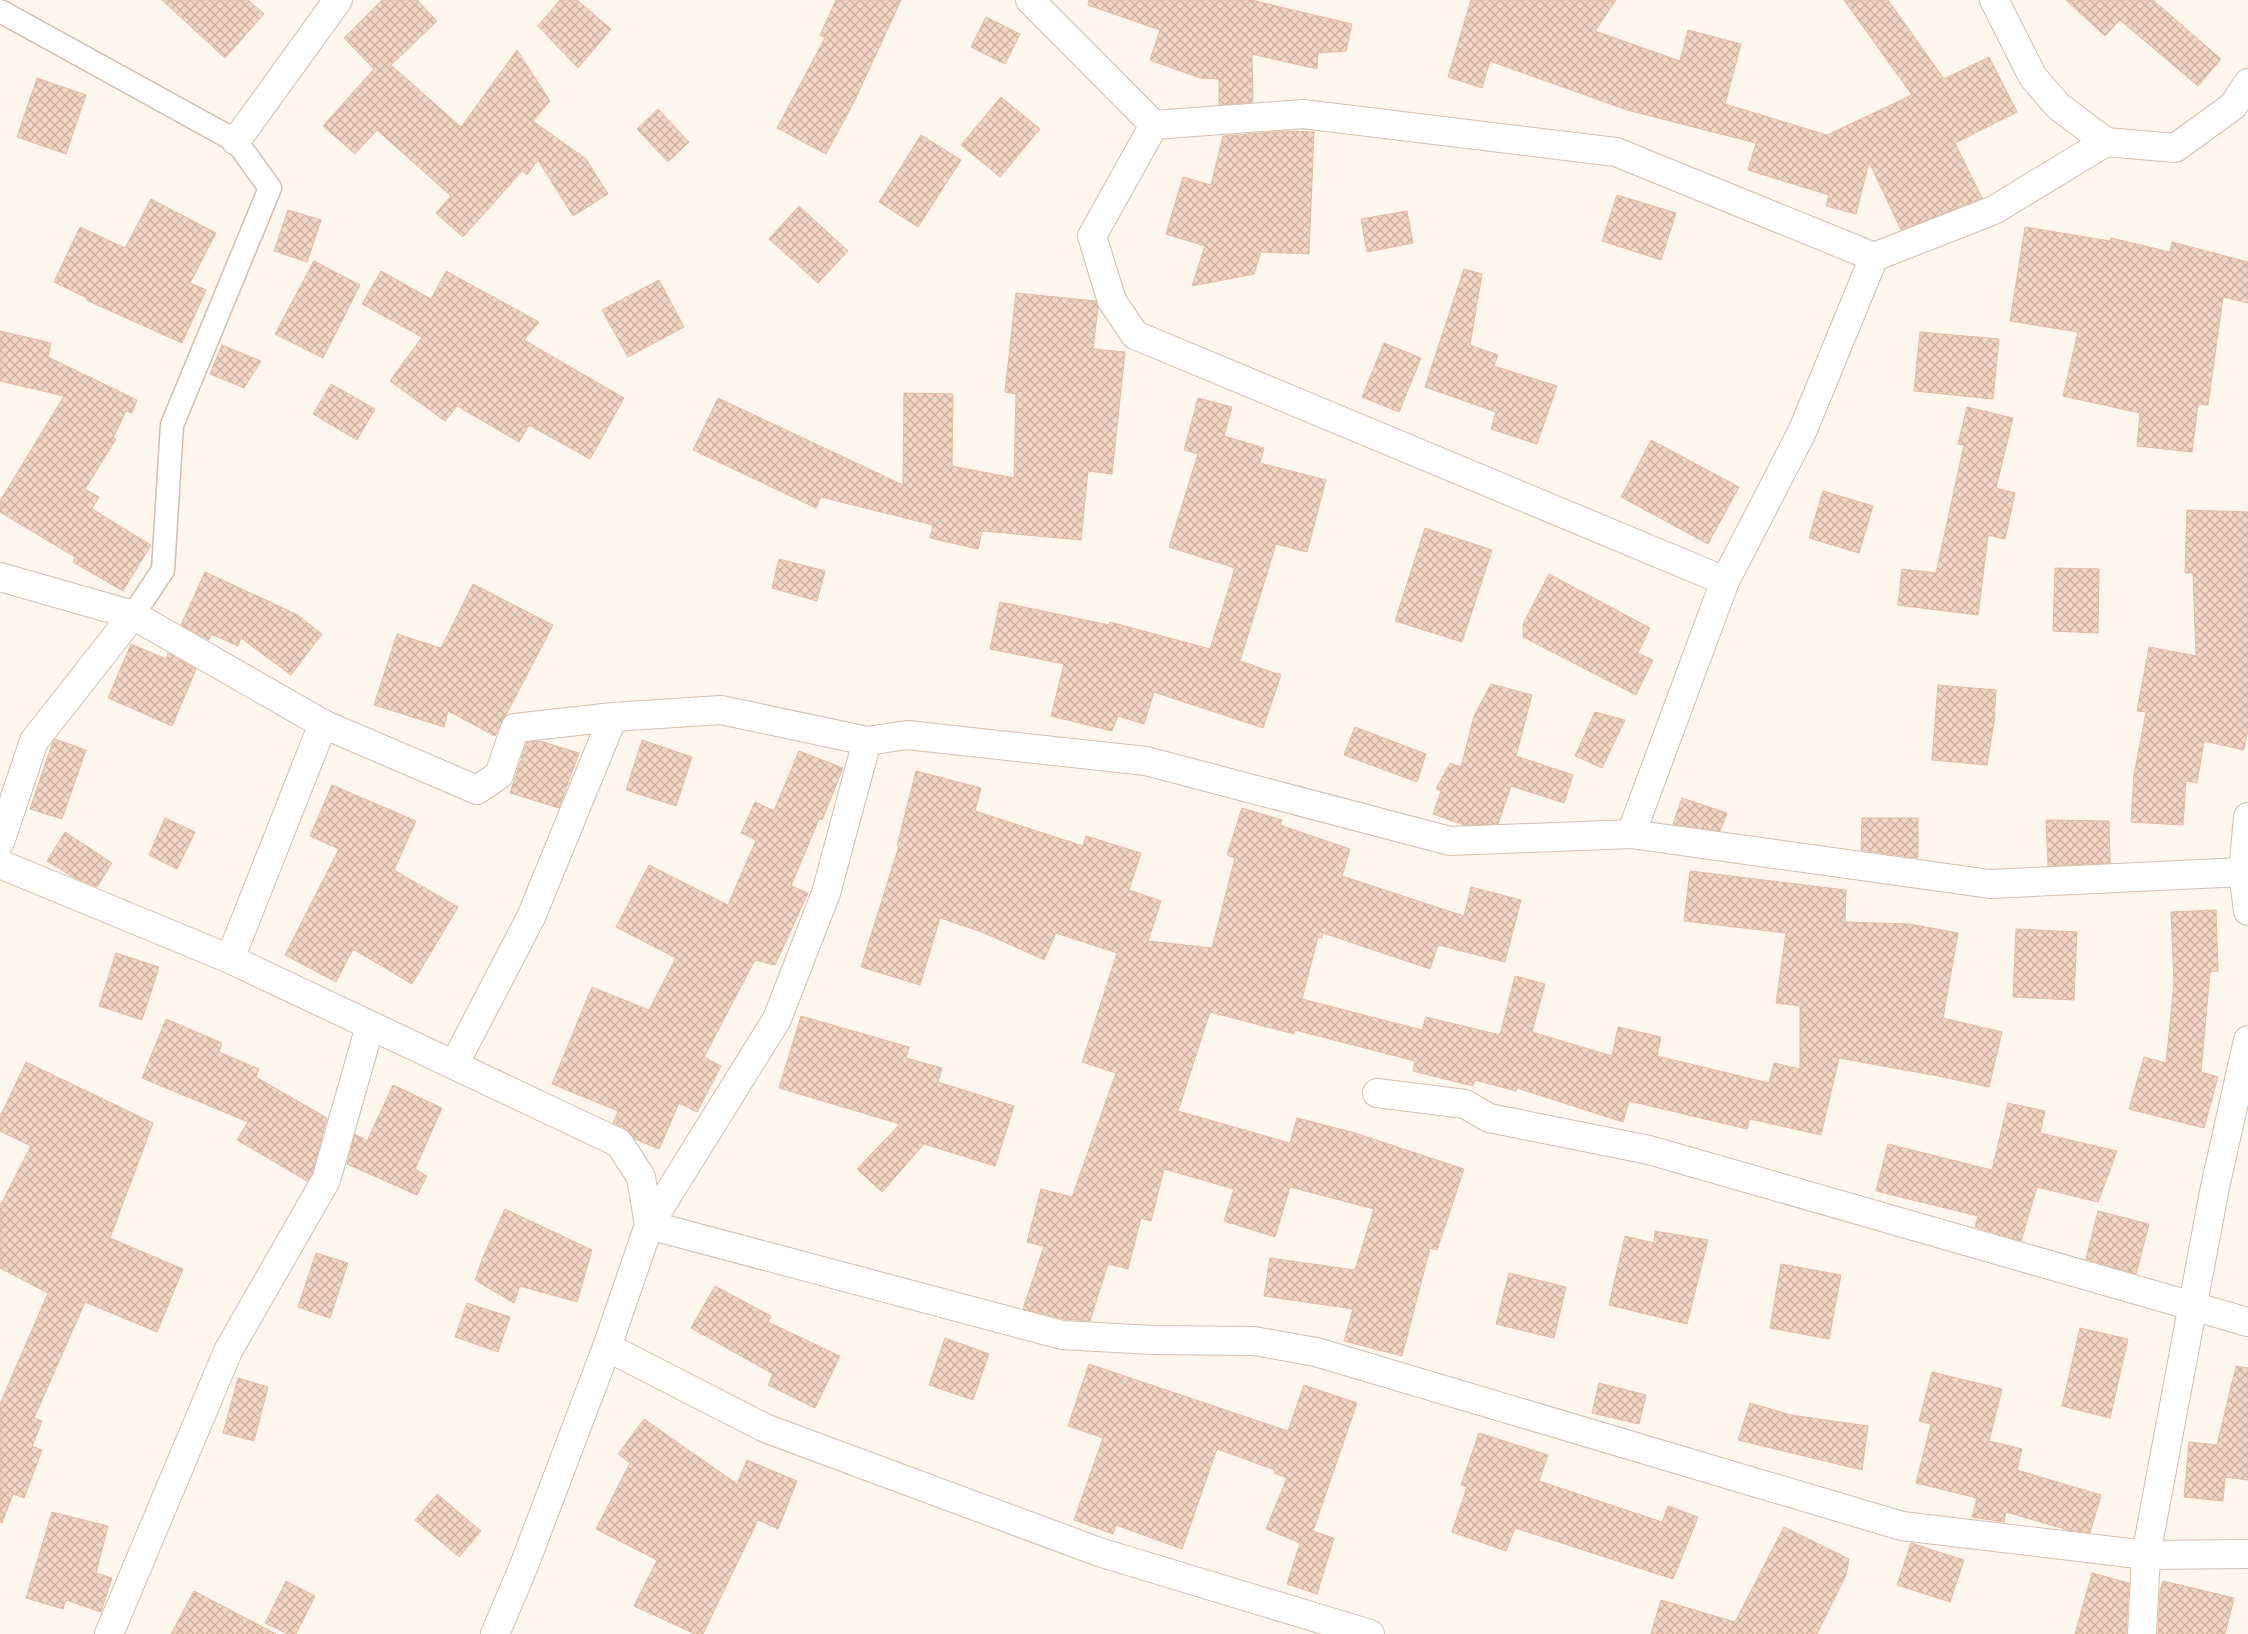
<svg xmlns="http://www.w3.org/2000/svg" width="2248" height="1634" font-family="'Open Sans',sans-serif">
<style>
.building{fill:url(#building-cross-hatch);stroke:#e6bba3}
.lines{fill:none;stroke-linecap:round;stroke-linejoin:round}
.lane-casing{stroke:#d1beb0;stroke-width:25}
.street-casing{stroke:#d1beb0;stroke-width:30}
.lane{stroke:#fff;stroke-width:22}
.street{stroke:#fff;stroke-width:28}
</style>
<defs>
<pattern id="building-cross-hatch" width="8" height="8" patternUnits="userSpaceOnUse" patternTransform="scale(1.25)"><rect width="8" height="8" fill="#f3d5c3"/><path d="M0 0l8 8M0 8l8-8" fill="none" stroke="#cab0a1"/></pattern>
</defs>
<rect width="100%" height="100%" fill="#fdf6ec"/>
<!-- building -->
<g class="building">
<path d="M 162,0 L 248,0 L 264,14 L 225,58 Z"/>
<path d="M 382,0 L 417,0 L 437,21 L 391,65 L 461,127 L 517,50 L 550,101 L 533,121 L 586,159 L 608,194 L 573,216 L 538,160 L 527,175 L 522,171 L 463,237 L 436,213 L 451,196 L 377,130 L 355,154 L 323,126 L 374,69 L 344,38 Z"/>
<path d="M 560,0 L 577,0 L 611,29 L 578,68 L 538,26 Z"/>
<path d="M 836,0 L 901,0 L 855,100 L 826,154 L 777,128 L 825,38 L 820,35 Z"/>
<path d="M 1089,0 L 1251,0 L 1352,24 L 1346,51 L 1318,53 L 1317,69 L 1252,54 L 1253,102 L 1219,105 L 1219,79 L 1200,78 L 1150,60 L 1160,30 L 1088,5 Z"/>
<path d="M 1471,0 L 1616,0 L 1595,31 L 1680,61 L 1688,30 L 1741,44 L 1725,104 L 1827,135 L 1912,95 L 1844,0 L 1888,0 L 1944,79 L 1989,57 L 2017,112 L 1955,143 L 1982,198 L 1901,230 L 1869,162 L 1856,214 L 1826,206 L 1829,195 L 1748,170 L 1756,143 L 1627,110 L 1490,61 L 1482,88 L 1448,77 Z"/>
<path d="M 2066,0 L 2153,0 L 2221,59 L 2198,86 L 2120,20 L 2105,36 Z"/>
<path d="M 986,17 L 1020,34 L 1005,64 L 971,47 Z"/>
<path d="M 37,78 L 86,95 L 66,154 L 17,137 Z"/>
<path d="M 1001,97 L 1040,129 L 1000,177 L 961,145 Z"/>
<path d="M 658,109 L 689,142 L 668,162 L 637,129 Z"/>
<path d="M 1288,131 L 1314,132 L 1309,254 L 1261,252 L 1254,274 L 1192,286 L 1205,246 L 1166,234 L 1183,177 L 1211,185 L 1223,136 Z"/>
<path d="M 921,135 L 961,160 L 918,227 L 879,202 Z"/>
<path d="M 1617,195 L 1676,213 L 1661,260 L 1602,241 Z"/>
<path d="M 151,199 L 216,233 L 190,283 L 206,290 L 182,343 L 86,300 L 87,298 L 54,282 L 80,227 L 125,248 Z"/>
<path d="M 799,206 L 848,251 L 818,283 L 769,239 Z"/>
<path d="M 288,210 L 321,220 L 307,262 L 274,251 Z"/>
<path d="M 1407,211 L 1413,243 L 1367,252 L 1361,219 Z"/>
<path d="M 2025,227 L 2110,241 L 2111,238 L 2170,252 L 2172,242 L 2248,262 L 2248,303 L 2223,297 L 2208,405 L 2198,404 L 2192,452 L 2137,446 L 2140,413 L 2063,396 L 2078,332 L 2010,321 Z"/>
<path d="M 314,261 L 360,285 L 323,358 L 275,334 Z"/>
<path d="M 1464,269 L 1482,274 L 1470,345 L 1498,355 L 1494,366 L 1557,386 L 1537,444 L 1491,429 L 1496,412 L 1425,387 Z"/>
<path d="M 381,271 L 431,299 L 446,271 L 539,322 L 524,340 L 624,398 L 590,459 L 529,425 L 519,442 L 457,406 L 445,421 L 390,381 L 422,337 L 362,304 Z"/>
<path d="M 659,280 L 684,327 L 628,357 L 602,310 Z"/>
<path d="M 1016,293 L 1096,301 L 1098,307 L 1093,349 L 1125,352 L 1112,474 L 1088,471 L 1081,540 L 982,531 L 978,549 L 930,538 L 933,525 L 821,497 L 816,508 L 693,450 L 718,398 L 903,485 L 904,393 L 953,394 L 952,466 L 1014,478 L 1016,394 L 1005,392 Z"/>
<path d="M 0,331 L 51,343 L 48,357 L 137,400 L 132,413 L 126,411 L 113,438 L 116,439 L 85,489 L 99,497 L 92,509 L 151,545 L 123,591 L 73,562 L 75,557 L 0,512 L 0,501 L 64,396 L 0,381 Z"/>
<path d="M 1920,332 L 1999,339 L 1993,399 L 1914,391 Z"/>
<path d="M 1384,343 L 1421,358 L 1399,412 L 1362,397 Z"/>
<path d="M 222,345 L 261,361 L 244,388 L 210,374 Z"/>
<path d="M 331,384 L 375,409 L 357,440 L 313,414 Z"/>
<path d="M 1198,398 L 1232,407 L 1224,436 L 1264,448 L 1260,463 L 1326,480 L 1307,552 L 1276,544 L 1240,661 L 1281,675 L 1263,728 L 1154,692 L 1144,724 L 1118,716 L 1112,731 L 1051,716 L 1064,664 L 990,649 L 1000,602 L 1109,625 L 1110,622 L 1210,649 L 1235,568 L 1169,547 L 1198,454 L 1184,450 Z"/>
<path d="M 1967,407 L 2013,418 L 1996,488 L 2015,493 L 2005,539 L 1988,535 L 1978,615 L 1898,605 L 1902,569 L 1936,573 L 1964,445 L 1958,444 Z"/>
<path d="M 1651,440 L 1739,487 L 1708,544 L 1621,497 Z"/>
<path d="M 1823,491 L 1873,506 L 1859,553 L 1809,538 Z"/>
<path d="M 2187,510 L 2248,512 L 2248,729 L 2244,750 L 2204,741 L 2197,783 L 2186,781 L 2183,825 L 2131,822 L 2134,775 L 2146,712 L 2137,711 L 2149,647 L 2196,656 L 2193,573 L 2185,573 Z"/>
<path d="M 1425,528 L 1492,550 L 1462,642 L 1395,621 Z"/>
<path d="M 779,559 L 825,571 L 817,601 L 772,588 Z"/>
<path d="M 2055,568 L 2099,569 L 2098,633 L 2053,631 Z"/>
<path d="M 205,572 L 296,614 L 322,634 L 291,675 L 241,638 L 238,646 L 211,634 L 209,640 L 181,625 Z"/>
<path d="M 1549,574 L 1650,628 L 1638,653 L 1653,660 L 1636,695 L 1523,637 L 1523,624 Z"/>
<path d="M 473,584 L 553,625 L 495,736 L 448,711 L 444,727 L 374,705 L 397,634 L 441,648 Z"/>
<path d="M 131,644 L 166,659 L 168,653 L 196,669 L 172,726 L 108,698 Z"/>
<path d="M 1491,684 L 1532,695 L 1516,756 L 1573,775 L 1564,803 L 1511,786 L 1498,824 L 1464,825 L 1433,814 L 1441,791 L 1436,789 L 1450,763 L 1461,767 L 1474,716 Z"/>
<path d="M 1938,685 L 1996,690 L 1994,722 L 1987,765 L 1932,760 Z"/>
<path d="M 1595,712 L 1625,720 L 1602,768 L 1575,756 Z"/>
<path d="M 1355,727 L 1426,754 L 1417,782 L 1344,755 Z"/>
<path d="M 55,739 L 86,750 L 62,819 L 30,809 L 52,744 Z"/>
<path d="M 642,740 L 692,757 L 676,806 L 626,790 Z"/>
<path d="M 540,741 L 579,753 L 559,808 L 510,793 L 527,742 Z"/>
<path d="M 799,751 L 843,768 L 822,820 L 819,819 L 791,886 L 808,893 L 775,965 L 755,960 L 704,1057 L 721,1066 L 697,1112 L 679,1103 L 659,1149 L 635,1139 L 626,1129 L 613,1123 L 618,1111 L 552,1084 L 592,987 L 649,1010 L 676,958 L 616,927 L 649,865 L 728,905 L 756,840 L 741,833 L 755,802 L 774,811 Z"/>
<path d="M 916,771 L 981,788 L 975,811 L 1083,846 L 1086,836 L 1141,853 L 1129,890 L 1161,901 L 1148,941 L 1212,948 L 1235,858 L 1227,855 L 1242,808 L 1282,820 L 1280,825 L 1350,849 L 1342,876 L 1464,916 L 1471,887 L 1521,900 L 1505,962 L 1438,945 L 1430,969 L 1323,933 L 1322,938 L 1318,937 L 1302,999 L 1422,1030 L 1426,1017 L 1500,1035 L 1515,976 L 1545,984 L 1532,1032 L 1612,1056 L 1618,1027 L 1661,1037 L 1657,1056 L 1769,1083 L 1774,1063 L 1800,1069 L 1800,1006 L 1776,1003 L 1786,933 L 1684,921 L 1690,871 L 1846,890 L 1845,922 L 1909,924 L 1958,933 L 1943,1018 L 2002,1032 L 1989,1087 L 1938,1076 L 1839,1058 L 1821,1135 L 1750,1119 L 1747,1129 L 1629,1101 L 1623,1122 L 1517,1088 L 1516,1091 L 1475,1080 L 1473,1086 L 1413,1071 L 1415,1061 L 1295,1030 L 1294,1034 L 1210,1012 L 1178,1111 L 1290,1143 L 1297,1118 L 1355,1133 L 1464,1169 L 1437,1250 L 1430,1248 L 1402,1356 L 1344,1341 L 1353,1309 L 1264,1296 L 1270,1258 L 1355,1270 L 1374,1209 L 1290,1187 L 1275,1237 L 1224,1221 L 1234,1189 L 1164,1169 L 1151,1221 L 1141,1218 L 1128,1269 L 1108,1264 L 1090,1321 L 1064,1319 L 1023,1309 L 1044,1246 L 1027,1242 L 1041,1189 L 1072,1197 L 1116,1073 L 1082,1062 L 1117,953 L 1056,933 L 1044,960 L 982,932 L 940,918 L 920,985 L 861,967 L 899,846 L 897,846 Z"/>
<path d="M 332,785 L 416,821 L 394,870 L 458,907 L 412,984 L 353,949 L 336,982 L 285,955 L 339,849 L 310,836 Z"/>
<path d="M 1682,798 L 1727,813 L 1720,831 L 1673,824 Z"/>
<path d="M 165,818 L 195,832 L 177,869 L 149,855 Z"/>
<path d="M 1862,818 L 1918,818 L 1918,858 L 1861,850 Z"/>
<path d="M 2046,820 L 2109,821 L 2110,863 L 2048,866 Z"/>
<path d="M 65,832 L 112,863 L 97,887 L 73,877 L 47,861 Z"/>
<path d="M 2216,910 L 2218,971 L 2210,972 L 2201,1072 L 2218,1077 L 2204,1128 L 2129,1109 L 2144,1057 L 2166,1063 L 2174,984 L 2171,912 Z"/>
<path d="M 2016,929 L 2077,932 L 2074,1000 L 2013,997 Z"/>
<path d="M 116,953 L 159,967 L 142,1020 L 99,1006 Z"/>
<path d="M 801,1016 L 909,1047 L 906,1058 L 942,1068 L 938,1082 L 1014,1106 L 995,1166 L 924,1144 L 882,1192 L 857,1169 L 900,1124 L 779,1088 Z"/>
<path d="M 166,1019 L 222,1043 L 219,1052 L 259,1069 L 256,1077 L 327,1118 L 312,1174 L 307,1181 L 237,1140 L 248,1122 L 142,1078 Z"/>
<path d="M 26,1062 L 153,1123 L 110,1238 L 183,1269 L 157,1332 L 85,1302 L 34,1418 L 42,1421 L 32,1446 L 42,1450 L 24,1498 L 13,1494 L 2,1523 L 0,1522 L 0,1404 L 48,1293 L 0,1268 L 0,1206 L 31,1146 L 0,1131 L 0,1117 Z"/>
<path d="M 393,1085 L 442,1108 L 415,1169 L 427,1176 L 417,1195 L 347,1164 L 355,1134 L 367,1141 Z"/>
<path d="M 2008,1103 L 2045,1111 L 2040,1133 L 2117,1151 L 2098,1202 L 2037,1187 L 2021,1241 L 1975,1227 L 1978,1216 L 1876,1191 L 1888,1144 L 1992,1170 Z"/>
<path d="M 505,1209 L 592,1250 L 577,1302 L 520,1286 L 514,1303 L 475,1280 L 483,1257 Z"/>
<path d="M 2098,1211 L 2149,1224 L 2136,1274 L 2086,1259 Z"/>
<path d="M 1655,1231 L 1708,1240 L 1687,1324 L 1609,1305 L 1625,1236 L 1654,1243 Z"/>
<path d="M 316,1253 L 348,1263 L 330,1318 L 298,1307 Z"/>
<path d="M 1781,1264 L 1841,1275 L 1829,1339 L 1770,1328 Z"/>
<path d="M 1509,1273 L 1566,1287 L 1554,1338 L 1496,1324 Z"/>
<path d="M 715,1286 L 771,1316 L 768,1322 L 840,1356 L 815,1408 L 768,1385 L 773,1374 L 691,1328 Z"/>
<path d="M 467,1303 L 510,1317 L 498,1352 L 455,1337 Z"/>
<path d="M 2080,1328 L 2128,1339 L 2110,1418 L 2062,1406 Z"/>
<path d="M 945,1338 L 989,1354 L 973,1400 L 929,1385 Z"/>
<path d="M 1089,1364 L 1288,1431 L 1304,1385 L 1357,1403 L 1313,1531 L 1334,1538 L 1317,1594 L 1287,1584 L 1300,1543 L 1266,1529 L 1287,1478 L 1274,1473 L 1275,1470 L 1217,1449 L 1182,1549 L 1116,1525 L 1113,1534 L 1074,1520 L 1103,1438 L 1068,1426 Z"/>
<path d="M 2236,1366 L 2248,1368 L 2248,1480 L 2225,1477 L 2223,1501 L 2184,1497 L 2189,1442 L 2217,1445 Z"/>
<path d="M 1932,1372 L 2002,1389 L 1989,1441 L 2022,1449 L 2017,1470 L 2101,1495 L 2090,1533 L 2068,1530 L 2006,1512 L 2004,1522 L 1972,1517 L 1977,1498 L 1916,1483 L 1931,1424 L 1919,1421 Z"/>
<path d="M 238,1378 L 268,1387 L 254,1441 L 223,1433 Z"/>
<path d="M 1599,1383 L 1646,1395 L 1639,1424 L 1592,1413 Z"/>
<path d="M 1750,1403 L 1791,1415 L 1868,1426 L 1862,1470 L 1738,1440 Z"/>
<path d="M 644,1419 L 737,1484 L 747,1460 L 797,1481 L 778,1529 L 758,1520 L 703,1634 L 695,1634 L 634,1606 L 657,1560 L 596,1529 L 630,1463 L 618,1454 Z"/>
<path d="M 1479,1433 L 1548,1455 L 1539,1481 L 1662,1522 L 1668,1506 L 1698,1517 L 1673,1579 L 1515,1528 L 1506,1551 L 1452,1532 L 1467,1487 L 1461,1485 Z"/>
<path d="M 437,1494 L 481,1531 L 459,1557 L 415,1520 Z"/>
<path d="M 52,1512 L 108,1526 L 96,1573 L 112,1578 L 101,1612 L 66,1600 L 63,1609 L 26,1598 Z"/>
<path d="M 1784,1527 L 1849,1559 L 1846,1575 L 1817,1634 L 1651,1634 L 1661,1600 L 1735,1622 Z"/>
<path d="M 1911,1543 L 1964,1560 L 1950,1602 L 1897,1585 Z"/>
<path d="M 2092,1573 L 2129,1583 L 2126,1634 L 2075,1634 Z"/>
<path d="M 286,1581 L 315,1596 L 296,1634 L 288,1634 L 265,1623 Z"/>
<path d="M 2163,1581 L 2234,1598 L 2225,1634 L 2158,1634 L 2160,1591 Z"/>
<path d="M 194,1591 L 276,1634 L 171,1634 Z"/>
</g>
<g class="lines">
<!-- lane casing -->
<g class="lane-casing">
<path id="lane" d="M 0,11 L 236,141 L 270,188 L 172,425 L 163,570 L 133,615"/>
</g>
<!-- street casing -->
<g class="street-casing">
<g id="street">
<path d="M 1030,0 L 1154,125 L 1303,114 L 1616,152 L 1874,257"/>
<path d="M 1994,0 L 2033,77 L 2058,106 L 2106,142 L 2175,148 L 2233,106 L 2248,83"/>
<path d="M 1154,125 L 1092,236 L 1112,301 L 1135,335 L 1725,581"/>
<path d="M 236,141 L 338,0"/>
<path d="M 0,577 L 133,615 L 323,724 L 477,790 L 499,775 L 515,728 L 613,717 L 721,710 L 867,741 L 907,735 L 1146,761 L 1450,841 L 1631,834 L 1990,884 L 2243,872"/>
<path d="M 867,741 L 826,893 L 777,1019 L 649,1225 L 1062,1335 L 1152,1340 L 1254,1341 L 1316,1352 L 1902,1526 L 2146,1555 L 2248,1554"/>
<path d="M 2248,817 L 2243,872 L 2248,911"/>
<path d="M 1631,834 L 1725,581 L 1802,432 L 1874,257 L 1994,210 L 2106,142"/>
<path d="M 0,842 L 34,741 L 133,615"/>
<path d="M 0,864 L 230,959 L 619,1143 L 641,1177 L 649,1225 L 607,1347 L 523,1568 L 495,1634"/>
<path d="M 230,959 L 323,724"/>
<path d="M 454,1065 L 531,917 L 613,717"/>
<path d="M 1377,1093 L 1465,1104 L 1489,1118 L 1649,1150 L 2248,1322"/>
<path d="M 607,1347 L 765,1428 L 1099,1552 L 1370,1634"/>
<path d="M 109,1634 L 228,1351 L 326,1180 L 370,1026"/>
<path d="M 2142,1634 L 2146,1555 L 2215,1187 L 2248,1040"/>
</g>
</g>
<!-- lane -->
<use href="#lane" class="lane"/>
<!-- street -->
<use href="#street" class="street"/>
</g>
</svg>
